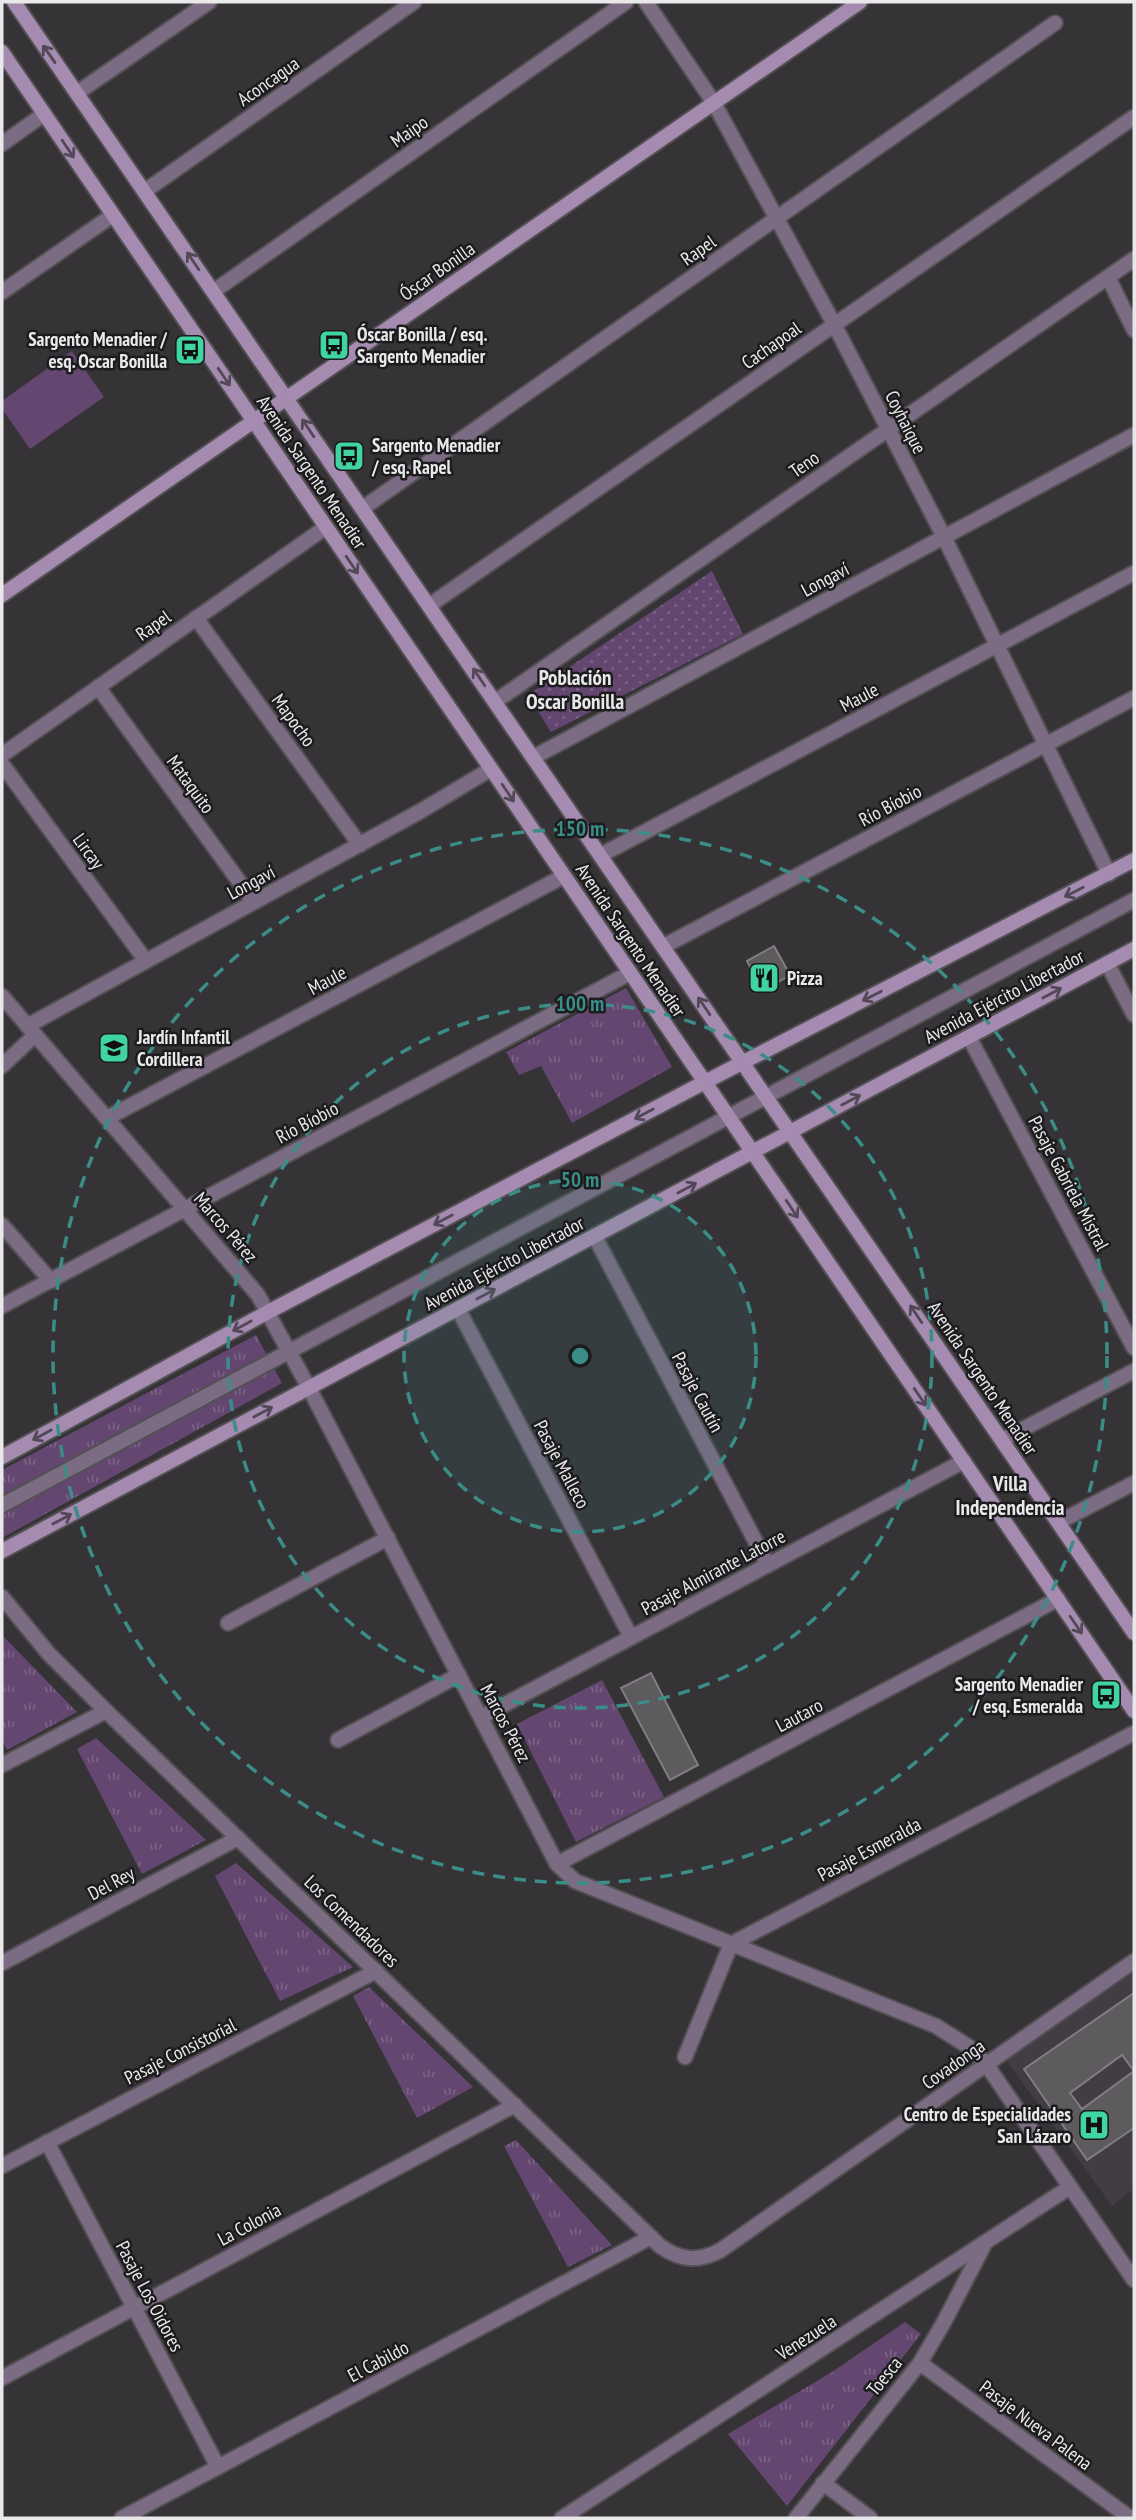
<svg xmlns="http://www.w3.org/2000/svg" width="1136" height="2520" font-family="'PT Sans Narrow',sans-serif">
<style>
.built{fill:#423c44}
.grass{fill:url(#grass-tufts)}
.park{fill:url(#park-dots)}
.pitch{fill:#644770}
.building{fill:#5e5b5f;stroke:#807d81;stroke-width:2;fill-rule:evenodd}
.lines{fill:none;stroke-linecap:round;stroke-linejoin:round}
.street-casing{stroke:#535054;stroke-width:18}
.secondary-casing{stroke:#535054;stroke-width:18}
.street{stroke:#7c6c83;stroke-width:14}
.secondary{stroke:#a48baf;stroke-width:14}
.oneway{stroke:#524857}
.ring{fill:none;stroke:#3b8d87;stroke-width:3.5;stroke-dasharray:12 9}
.labels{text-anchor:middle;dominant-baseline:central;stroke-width:5;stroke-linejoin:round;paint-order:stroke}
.street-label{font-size:19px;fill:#e9e8ea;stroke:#1c1b1d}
.poi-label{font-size:19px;font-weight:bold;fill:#e9e8ea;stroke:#1c1b1d;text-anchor:start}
.neighbourhood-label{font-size:21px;font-weight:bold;fill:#e9e8ea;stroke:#1c1b1d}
.centre{fill:#3b8d87;stroke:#1c1b1d;stroke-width:3.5}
.ring-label{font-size:21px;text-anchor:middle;font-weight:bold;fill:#3b8d87;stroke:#1c1b1d;stroke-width:5;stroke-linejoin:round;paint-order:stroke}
</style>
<defs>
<pattern id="grass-tufts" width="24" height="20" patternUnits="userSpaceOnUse" patternTransform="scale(1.75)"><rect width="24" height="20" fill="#644770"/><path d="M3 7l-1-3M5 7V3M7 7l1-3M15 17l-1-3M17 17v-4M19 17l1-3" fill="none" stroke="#7a6285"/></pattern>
<pattern id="park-dots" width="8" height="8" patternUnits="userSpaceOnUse" patternTransform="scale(1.75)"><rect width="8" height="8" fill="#644770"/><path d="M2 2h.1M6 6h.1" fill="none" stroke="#7a6285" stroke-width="1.8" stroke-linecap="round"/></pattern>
</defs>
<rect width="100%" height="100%" fill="#363337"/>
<!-- built -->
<path class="built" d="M 1134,1971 L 1134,2189 L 1112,2206 L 1006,2060 Z"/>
<!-- grass -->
<g class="grass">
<path d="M 626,988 L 672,1067 L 572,1123 L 541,1066 L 519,1075 L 506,1052 Z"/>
<path d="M 256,1335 L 282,1383 L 2,1538 L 2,1470 Z"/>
<path d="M 2,1635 L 77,1712 L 7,1750 L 2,1740 Z"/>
<path d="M 602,1680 L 664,1797 L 576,1842 L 517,1724 Z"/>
<path d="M 96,1738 L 206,1840 L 142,1874 L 77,1749 Z"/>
<path d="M 236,1863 L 353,1967 L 280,2001 L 215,1876 Z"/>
<path d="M 369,1987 L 473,2087 L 417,2118 L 353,1996 Z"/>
<path d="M 516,2140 L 612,2245 L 568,2267 L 504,2146 Z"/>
<path d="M 905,2322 L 921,2334 L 787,2506 L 728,2434 L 832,2372 Z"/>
</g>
<!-- park -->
<path class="park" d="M 712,571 L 743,634 L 551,732 L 528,695 Z"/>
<!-- pitch -->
<path class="pitch" d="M 72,351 L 104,397 L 30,449 L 2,409 L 2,401 Z"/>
<!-- building -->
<g class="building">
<path d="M 774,946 L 790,975 L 763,991 L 747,961 Z"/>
<path d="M 651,1673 L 698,1765 L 670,1780 L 621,1688 Z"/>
<path d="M 1134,1993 L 1134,2128 L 1087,2160 L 1024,2069 ZM 1122,2055 L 1134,2071 L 1082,2109 L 1070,2093 Z"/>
</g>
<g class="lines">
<!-- street casing -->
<g class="street-casing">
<g id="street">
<path d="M 646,2 L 714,103 L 834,324 L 944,537 L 1109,874"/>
<path d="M 77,93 L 209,2"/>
<path d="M 2,144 L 44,114"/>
<path d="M 145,191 L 414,2"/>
<path d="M 1108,277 L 1134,330"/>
<path d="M 214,291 L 626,2"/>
<path d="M 2,292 L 113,215"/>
<path d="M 363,508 L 1055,23"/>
<path d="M 430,605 L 1134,117"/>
<path d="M 196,618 L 360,845"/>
<path d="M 98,687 L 254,902"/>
<path d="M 496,701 L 1134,259"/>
<path d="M 2,755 L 326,527"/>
<path d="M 534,757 L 1134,435"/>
<path d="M 2,764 L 146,961"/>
<path d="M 601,855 L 1134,573"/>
<path d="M 664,946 L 1134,698"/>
<path d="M 1107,963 L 1134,1015"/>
<path d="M 2,996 L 258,1295 L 309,1388 L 557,1864 L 575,1881 L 936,2026 L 969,2047 L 986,2064 L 1134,2280"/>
<path d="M 27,1026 L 419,812 L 491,769"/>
<path d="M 969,1037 L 1134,1348"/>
<path d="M 2,1066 L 35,1035"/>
<path d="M 107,1118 L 564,876"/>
<path d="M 2,1225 L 51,1281"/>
<path d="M 595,1237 L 768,1565"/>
<path d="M 2,1306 L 630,973"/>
<path d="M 458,1309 L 631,1637"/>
<path d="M 1002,1440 L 1134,1371"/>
<path d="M 2,1505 L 1134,900"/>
<path d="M 1059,1522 L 1134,1483"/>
<path d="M 2,1597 L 49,1654 L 106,1711 L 660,2246 C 681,2261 699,2262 721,2250 L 1134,1961"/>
<path d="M 228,1623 L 388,1538"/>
<path d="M 481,1717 L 964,1461"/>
<path d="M 338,1740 L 459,1675"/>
<path d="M 2,1765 L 106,1711"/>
<path d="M 557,1864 L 1058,1599"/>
<path d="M 2,1963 L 238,1838"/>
<path d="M 685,2057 L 731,1944 L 1134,1733"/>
<path d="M 47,2142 L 218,2467"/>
<path d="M 2,2166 L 376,1971"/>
<path d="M 920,2363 L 1130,2518"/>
<path d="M 2,2378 L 515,2105"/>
<path d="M 823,2483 L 870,2518"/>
<path d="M 122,2518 L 651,2237"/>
<path d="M 562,2518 L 1070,2187"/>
<path d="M 796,2518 L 920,2363 L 944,2322 L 983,2247"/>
</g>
</g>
<!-- secondary casing -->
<g class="secondary-casing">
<g id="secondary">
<path d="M 14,2 L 1134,1633"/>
<path d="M 2,52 L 1134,1711"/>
<path d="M 2,595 L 860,2"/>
<path d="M 2,1457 L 268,1312 L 705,1082 L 1134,860"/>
<path d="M 2,1551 L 1134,949"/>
</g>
</g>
<!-- street -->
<use href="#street" class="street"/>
<!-- secondary -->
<use href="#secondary" class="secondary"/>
</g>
<!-- one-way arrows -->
<defs><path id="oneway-shaft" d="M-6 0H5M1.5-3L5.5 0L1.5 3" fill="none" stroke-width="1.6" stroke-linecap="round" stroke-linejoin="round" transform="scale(1.75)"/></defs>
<g class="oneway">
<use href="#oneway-shaft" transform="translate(49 54) rotate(-125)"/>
<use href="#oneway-shaft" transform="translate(68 149) rotate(56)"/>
<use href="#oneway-shaft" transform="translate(193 261) rotate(-124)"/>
<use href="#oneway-shaft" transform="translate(224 377) rotate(56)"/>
<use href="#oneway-shaft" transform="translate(308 428) rotate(-124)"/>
<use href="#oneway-shaft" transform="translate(352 565) rotate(56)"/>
<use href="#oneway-shaft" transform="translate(479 677) rotate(-124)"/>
<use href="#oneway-shaft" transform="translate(508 793) rotate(56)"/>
<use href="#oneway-shaft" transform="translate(1074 892) rotate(153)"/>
<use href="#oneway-shaft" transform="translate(1052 993) rotate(-28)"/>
<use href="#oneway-shaft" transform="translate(872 996) rotate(153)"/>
<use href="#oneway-shaft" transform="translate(704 1006) rotate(-124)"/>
<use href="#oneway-shaft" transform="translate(851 1100) rotate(-28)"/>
<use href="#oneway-shaft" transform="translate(644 1114) rotate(152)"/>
<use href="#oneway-shaft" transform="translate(687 1188) rotate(-28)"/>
<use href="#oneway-shaft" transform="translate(792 1209) rotate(56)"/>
<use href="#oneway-shaft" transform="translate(443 1220) rotate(152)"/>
<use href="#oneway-shaft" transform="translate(486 1294) rotate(-28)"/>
<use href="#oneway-shaft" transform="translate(916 1314) rotate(-124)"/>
<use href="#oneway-shaft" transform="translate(242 1326) rotate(151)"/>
<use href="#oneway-shaft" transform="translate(920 1397) rotate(56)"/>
<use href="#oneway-shaft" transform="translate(263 1412) rotate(-28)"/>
<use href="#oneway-shaft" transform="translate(42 1435) rotate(151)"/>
<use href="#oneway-shaft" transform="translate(62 1519) rotate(-28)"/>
<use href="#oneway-shaft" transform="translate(1076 1625) rotate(56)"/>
</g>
<!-- distance rings -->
<circle cx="580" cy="1356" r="176" fill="#3b8d87" fill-opacity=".12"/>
<g class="ring">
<circle cx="580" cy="1356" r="176"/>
<circle cx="580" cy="1356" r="352"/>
<circle cx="580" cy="1356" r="527"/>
</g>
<!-- icons -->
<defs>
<g id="bus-square" transform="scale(1.575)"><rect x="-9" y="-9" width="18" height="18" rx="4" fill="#3fd4a2" stroke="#1c1b1d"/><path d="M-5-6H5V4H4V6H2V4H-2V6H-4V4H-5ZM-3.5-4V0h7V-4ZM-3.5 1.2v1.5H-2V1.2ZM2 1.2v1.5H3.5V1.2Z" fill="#111"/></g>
<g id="restaurant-square" transform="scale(1.575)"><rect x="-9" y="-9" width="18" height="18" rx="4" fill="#3fd4a2" stroke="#1c1b1d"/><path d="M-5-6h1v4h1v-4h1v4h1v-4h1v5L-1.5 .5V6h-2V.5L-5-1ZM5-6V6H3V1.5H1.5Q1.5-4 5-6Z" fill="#111"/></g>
<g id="school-square" transform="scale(1.575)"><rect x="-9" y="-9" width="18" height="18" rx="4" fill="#3fd4a2" stroke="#1c1b1d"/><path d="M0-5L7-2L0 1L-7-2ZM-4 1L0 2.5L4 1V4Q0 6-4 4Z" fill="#111"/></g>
<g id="hospital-square" transform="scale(1.575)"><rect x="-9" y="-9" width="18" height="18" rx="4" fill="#3fd4a2" stroke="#1c1b1d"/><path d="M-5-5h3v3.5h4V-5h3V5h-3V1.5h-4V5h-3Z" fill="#111"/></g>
</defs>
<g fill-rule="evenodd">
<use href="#bus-square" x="334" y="345"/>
<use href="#bus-square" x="190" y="350"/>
<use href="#bus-square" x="349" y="456"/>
<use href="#restaurant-square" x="764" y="978"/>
<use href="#school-square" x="114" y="1048"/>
<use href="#bus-square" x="1106" y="1695"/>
<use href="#hospital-square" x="1094" y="2125"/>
</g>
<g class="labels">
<!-- street labels -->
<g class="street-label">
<text transform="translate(268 81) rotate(-35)">Aconcagua</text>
<text transform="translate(409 131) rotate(-35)">Maipo</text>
<text transform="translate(698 250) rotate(-35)">Rapel</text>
<text transform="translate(437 271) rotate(-35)">Óscar Bonilla</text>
<text transform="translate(771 345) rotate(-35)">Cachapoal</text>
<text transform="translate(906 422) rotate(63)">Coyhaique</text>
<text transform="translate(804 464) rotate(-35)">Teno</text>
<text transform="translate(312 472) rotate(56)">Avenida Sargento Menadier</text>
<text transform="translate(825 579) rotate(-28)">Longaví</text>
<text transform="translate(153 625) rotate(-35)">Rapel</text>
<text transform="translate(859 697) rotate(-28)">Maule</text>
<text transform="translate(294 720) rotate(54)">Mapocho</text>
<text transform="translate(191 784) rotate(54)">Mataquito</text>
<text transform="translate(890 805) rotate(-28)">Río Bíobio</text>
<text transform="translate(89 851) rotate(54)">Lircay</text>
<text transform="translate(251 882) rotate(-28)">Longaví</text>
<text transform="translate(631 940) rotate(56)">Avenida Sargento Menadier</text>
<text transform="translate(327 980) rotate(-28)">Maule</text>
<text transform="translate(1004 996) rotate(-28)">Avenida Ejército Libertador</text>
<text transform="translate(307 1122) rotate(-28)">Río Bíobio</text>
<text transform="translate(1069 1183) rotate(62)">Pasaje Gabriela Mistral</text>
<text transform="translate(226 1227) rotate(49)">Marcos Pérez</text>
<text transform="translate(504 1263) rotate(-28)">Avenida Ejército Libertador</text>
<text transform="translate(983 1378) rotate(56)">Avenida Sargento Menadier</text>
<text transform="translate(698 1392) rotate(62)">Pasaje Cautín</text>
<text transform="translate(562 1464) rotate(62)">Pasaje Malleco</text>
<text transform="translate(713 1572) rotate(-28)">Pasaje Almirante Latorre</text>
<text transform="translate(799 1715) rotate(-28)">Lautaro</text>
<text transform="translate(506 1723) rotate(62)">Marcos Pérez</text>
<text transform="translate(869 1849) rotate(-28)">Pasaje Esmeralda</text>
<text transform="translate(111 1883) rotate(-28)">Del Rey</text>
<text transform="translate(352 1921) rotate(44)">Los Comendadores</text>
<text transform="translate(180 2051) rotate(-27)">Pasaje Consistorial</text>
<text transform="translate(953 2064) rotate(-35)">Covadonga</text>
<text transform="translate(249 2224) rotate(-28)">La Colonia</text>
<text transform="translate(150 2296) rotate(62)">Pasaje Los Oidores</text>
<text transform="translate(806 2337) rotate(-33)">Venezuela</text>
<text transform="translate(378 2361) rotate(-28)">El Cabildo</text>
<text transform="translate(884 2376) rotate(-51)">Toesca</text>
<text transform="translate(1036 2425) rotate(37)">Pasaje Nueva Palena</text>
</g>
<!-- poi labels -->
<g class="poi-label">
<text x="357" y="334">Óscar Bonilla / esq.<tspan x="357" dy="22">Sargento Menadier</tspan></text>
<text x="167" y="339" text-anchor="end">Sargento Menadier /<tspan x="167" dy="22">esq. Oscar Bonilla</tspan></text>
<text x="372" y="445">Sargento Menadier<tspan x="372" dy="22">/ esq. Rapel</tspan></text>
<text x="787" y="978">Pizza</text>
<text x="137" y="1037">Jardín Infantil<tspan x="137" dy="22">Cordillera</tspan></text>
<text x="1083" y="1684" text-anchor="end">Sargento Menadier<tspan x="1083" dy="22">/ esq. Esmeralda</tspan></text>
<text x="1071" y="2114" text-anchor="end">Centro de Especialidades<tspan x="1071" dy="22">San Lázaro</tspan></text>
</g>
<!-- neighbourhood labels -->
<g class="neighbourhood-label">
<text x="575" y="677">Población<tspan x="575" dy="24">Oscar Bonilla</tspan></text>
<text x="1010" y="1483">Villa<tspan x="1010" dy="24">Independencia</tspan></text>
</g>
</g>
<circle cx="580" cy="1356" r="10" class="centre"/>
<g class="ring-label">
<text x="580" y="836">150 m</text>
<text x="580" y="1011">100 m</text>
<text x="580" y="1187">50 m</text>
</g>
<!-- border -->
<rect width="1136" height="2520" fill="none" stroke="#e9e8ea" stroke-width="7"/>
</svg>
